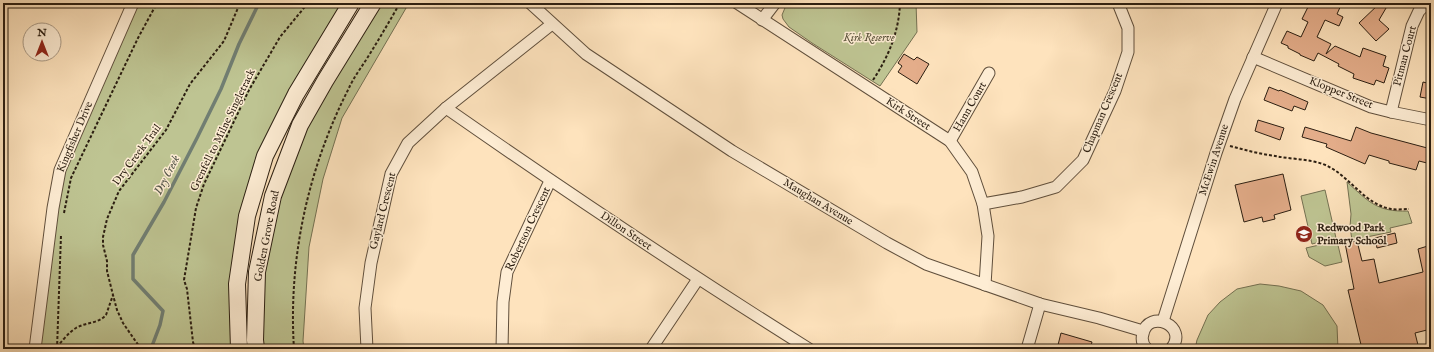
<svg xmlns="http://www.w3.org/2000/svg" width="1434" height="352" font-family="'IM FELL English',serif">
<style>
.green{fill:#bec492;stroke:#747152}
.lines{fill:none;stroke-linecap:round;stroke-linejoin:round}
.stream{stroke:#717e72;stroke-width:3.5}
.building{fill:#e4ad8a;stroke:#2b1e11}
.minor-casing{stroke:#604f3c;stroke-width:13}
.secondary-casing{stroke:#2b1e11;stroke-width:18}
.path{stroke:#2b1e11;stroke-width:2;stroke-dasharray:3 2;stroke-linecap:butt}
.minor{stroke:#feedd4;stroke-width:11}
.secondary{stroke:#feedd4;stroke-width:16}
.labels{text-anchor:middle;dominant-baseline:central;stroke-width:3;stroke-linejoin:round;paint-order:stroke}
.park-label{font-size:11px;font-style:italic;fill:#575038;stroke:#feedd4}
.street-label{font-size:11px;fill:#2b1e11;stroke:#feedd4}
.poi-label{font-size:11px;font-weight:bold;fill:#2b1e11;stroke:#feedd4;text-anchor:start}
.water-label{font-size:12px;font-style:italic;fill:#54564a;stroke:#feedd4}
</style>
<rect width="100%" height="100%" fill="#fee3bd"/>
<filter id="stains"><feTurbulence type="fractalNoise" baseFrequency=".005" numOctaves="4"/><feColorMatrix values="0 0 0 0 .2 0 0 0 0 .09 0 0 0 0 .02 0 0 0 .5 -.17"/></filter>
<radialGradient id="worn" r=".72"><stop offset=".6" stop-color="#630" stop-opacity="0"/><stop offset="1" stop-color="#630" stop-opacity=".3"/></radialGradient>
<!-- green -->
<g class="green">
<path d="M 133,3 L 351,3 L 296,94 L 247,216 L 239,349 L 40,349 L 60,170 Z"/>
<path d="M 378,3 L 409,3 L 342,118 L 323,179 L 309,247 L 303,341 L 304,349 L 263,349 L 263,268 L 277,198 L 304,128 Z"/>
<path d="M 787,3 L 916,3 L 917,32 L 880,86 L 812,43 L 789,27 L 783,19 L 782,15 Z"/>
<path d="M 1347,182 C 1369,202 1377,212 1408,211 L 1412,223 L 1390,228 L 1391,232 L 1352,240 L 1350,227 L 1351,214 Z"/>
<path d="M 1325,190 L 1336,238 L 1312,244 L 1301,196 Z"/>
<path d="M 1337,241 L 1342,262 L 1325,266 L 1309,257 L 1306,248 Z"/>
<path d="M 1260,284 L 1279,286 L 1301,291 L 1323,305 L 1337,326 L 1338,349 L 1195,349 L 1197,340 L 1208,315 L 1220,302 L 1237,289 Z"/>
</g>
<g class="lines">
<!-- stream -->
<path class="stream" d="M 154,349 L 152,346 L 160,325 L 163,311 L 133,279 L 133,255 L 164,202 L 197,138 L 221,89 L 239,44 L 259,3"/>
</g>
<!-- building -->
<g class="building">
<path d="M 1310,3 L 1342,3 L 1337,14 L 1343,17 L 1339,26 L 1325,20 L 1317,37 L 1331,44 L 1326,54 L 1335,46 L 1360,57 L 1363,48 L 1386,56 L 1383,66 L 1389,68 L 1384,83 L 1376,80 L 1374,85 L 1353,78 L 1354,74 L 1338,66 L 1339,64 L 1318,53 L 1314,61 L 1300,55 L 1300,54 L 1288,48 L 1288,46 L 1281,43 L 1287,31 L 1301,37 L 1308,22 L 1302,19 Z"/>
<path d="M 1380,3 L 1389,3 L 1379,20 L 1389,29 L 1376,41 L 1359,23 Z"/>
<path d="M 904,54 L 914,60 L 917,57 L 929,64 L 917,84 L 898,72 L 902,66 L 898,63 Z"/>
<path d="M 1423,82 L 1431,84 L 1431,99 L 1420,97 Z"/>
<path d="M 1269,87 L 1279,91 L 1280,90 L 1308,102 L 1305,110 L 1294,106 L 1292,111 L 1264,100 Z"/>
<path d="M 1258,120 L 1284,128 L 1280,140 L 1255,131 Z"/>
<path d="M 1305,127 L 1351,141 L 1356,127 L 1371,133 L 1431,149 L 1431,164 L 1419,161 L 1416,170 L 1389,163 L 1389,161 L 1369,155 L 1365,164 L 1326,147 L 1327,144 L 1302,137 Z"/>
<path d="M 1283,174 L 1291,210 L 1274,215 L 1275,219 L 1263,222 L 1262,217 L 1244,222 L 1235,185 Z"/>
<path d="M 1395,233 L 1397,243 L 1377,248 L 1375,238 Z"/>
<path d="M 1357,241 L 1362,261 L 1374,259 L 1379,283 L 1423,272 L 1418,249 L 1431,245 L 1431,329 L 1415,333 L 1419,349 L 1362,349 L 1348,290 L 1354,289 L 1345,243 Z"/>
<path d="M 1061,333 L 1092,342 L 1090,349 L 1057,349 Z"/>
</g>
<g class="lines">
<!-- minor casing -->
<g class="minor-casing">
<g id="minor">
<path d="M 530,3 L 586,54 L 732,151 L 887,243 L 926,264 L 1040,304 L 1099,318 L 1143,331"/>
<path d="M 737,3 L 950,141 L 972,172 L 983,204 L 988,236 L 985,285"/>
<path d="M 762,20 L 775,3"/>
<path d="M 1253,57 L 1371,107 L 1391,112 L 1431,120"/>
<path d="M 446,108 C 565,191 686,272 809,349"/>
<path d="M 1391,112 L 1412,26 L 1419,11 L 1427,3"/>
<path d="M 950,141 L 989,73"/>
<path d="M 983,204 L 1022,197 L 1056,187 L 1083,160 L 1115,91 L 1128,52 L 1128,28 L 1118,3"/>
<path d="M 1163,321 L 1216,153 L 1235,99 L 1277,3"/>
<path d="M 35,349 L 53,208 L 60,170 L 133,3"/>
<path d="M 367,349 L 365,308 L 371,263 L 391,174 L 408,143 L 446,108 L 552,24"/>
<path d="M 502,349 L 503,302 L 507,272 L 550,181"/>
<path d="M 651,349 L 698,279"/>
<path d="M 1027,349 L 1040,304"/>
<path d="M 1147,349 C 1143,345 1141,340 1143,334 C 1148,308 1190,326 1171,349"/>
</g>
</g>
<!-- secondary casing -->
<g class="secondary-casing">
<g id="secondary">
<path d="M 239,349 L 237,284 L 247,216 L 265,156 L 296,94 L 351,3"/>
<path d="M 256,349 L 255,340 L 257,272 L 273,196 L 300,125 L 325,81 L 373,3"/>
</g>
</g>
<!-- path -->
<g class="path">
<path d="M 873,80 C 889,56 899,31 900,3"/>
<path d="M 1230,146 C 1245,150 1260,154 1275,156 C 1290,159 1308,159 1323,164 C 1349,174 1363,204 1391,209 C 1396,210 1403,209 1409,209"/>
<path d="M 64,213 L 71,178 L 138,38 L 157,3"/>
<path d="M 57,347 C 62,341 69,332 76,328 C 86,322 98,324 106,315 L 113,295"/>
<path d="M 57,349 L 61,235"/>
<path d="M 141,349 L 123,323 L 117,310 L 113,295 L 107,271 L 107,261 L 103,245 L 103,237 L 107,219 L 119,191 L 166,130 L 190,84 L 224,41 L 240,3"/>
<path d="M 195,349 L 193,342 L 187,289 L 184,280 L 196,208 L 204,184 L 249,90 L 280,37 L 308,3"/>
<path d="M 294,349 C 288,259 308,168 349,88 C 353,79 360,69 366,60 C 378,41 389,22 400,3"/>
</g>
<!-- minor -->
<use href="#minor" class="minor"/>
<!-- secondary -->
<use href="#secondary" class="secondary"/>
</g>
<!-- icons -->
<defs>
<g id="school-disc" transform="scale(0.9)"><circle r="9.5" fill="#8f2418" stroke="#feedd4"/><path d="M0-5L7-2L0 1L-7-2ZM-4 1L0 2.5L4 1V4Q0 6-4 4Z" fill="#fff"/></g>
</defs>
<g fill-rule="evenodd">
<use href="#school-disc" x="1304" y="234"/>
</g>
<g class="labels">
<!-- park labels -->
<g class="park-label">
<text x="869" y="38">Kirk Reserve</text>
</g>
<!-- street labels -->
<g class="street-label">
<text transform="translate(1405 56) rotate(-75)">Pitman Court</text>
<text transform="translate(1341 93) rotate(22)">Klopper Street</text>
<text transform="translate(970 107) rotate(-60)">Hann Court</text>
<text transform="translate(1103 113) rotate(-67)">Chapman Crescent</text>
<text transform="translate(908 114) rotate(33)">Kirk Street</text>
<text transform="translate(223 130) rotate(-64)">Grenfell to Milne Singletrack</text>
<text transform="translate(75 137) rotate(-67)">Kingfisher Drive</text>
<text transform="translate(137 155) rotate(-53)">Dry Creek Trail</text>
<text transform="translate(1214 160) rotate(-72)">McEwin Avenue</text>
<text transform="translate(818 202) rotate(31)">Maughan Avenue</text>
<text transform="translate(383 211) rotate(-76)">Gaylard Crescent</text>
<text transform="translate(528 229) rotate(-65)">Robertson Crescent</text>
<text transform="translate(626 231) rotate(34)">Dillon Street</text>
<text transform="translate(267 236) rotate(-79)">Golden Grove Road</text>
</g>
<!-- poi labels -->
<g class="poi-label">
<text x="1317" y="228">Redwood Park<tspan x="1317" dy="13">Primary School</tspan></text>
</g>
<!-- water labels -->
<g class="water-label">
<text transform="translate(167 175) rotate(-63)">Dry Creek</text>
</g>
</g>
<!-- margin -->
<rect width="1434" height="352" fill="none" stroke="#fee3bd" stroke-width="16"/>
<rect x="4" y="4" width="1426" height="344" fill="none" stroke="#2b1e11" stroke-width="2"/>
<rect x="8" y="8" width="1418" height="336" fill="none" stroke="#2b1e11"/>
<!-- north arrow -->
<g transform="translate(42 42)"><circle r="19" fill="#feedd4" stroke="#aa9a86"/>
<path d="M0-3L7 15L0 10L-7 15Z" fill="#8f2418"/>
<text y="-6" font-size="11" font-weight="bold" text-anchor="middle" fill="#2b1e11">N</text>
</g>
<rect width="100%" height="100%" filter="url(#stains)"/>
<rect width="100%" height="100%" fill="url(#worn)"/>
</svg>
